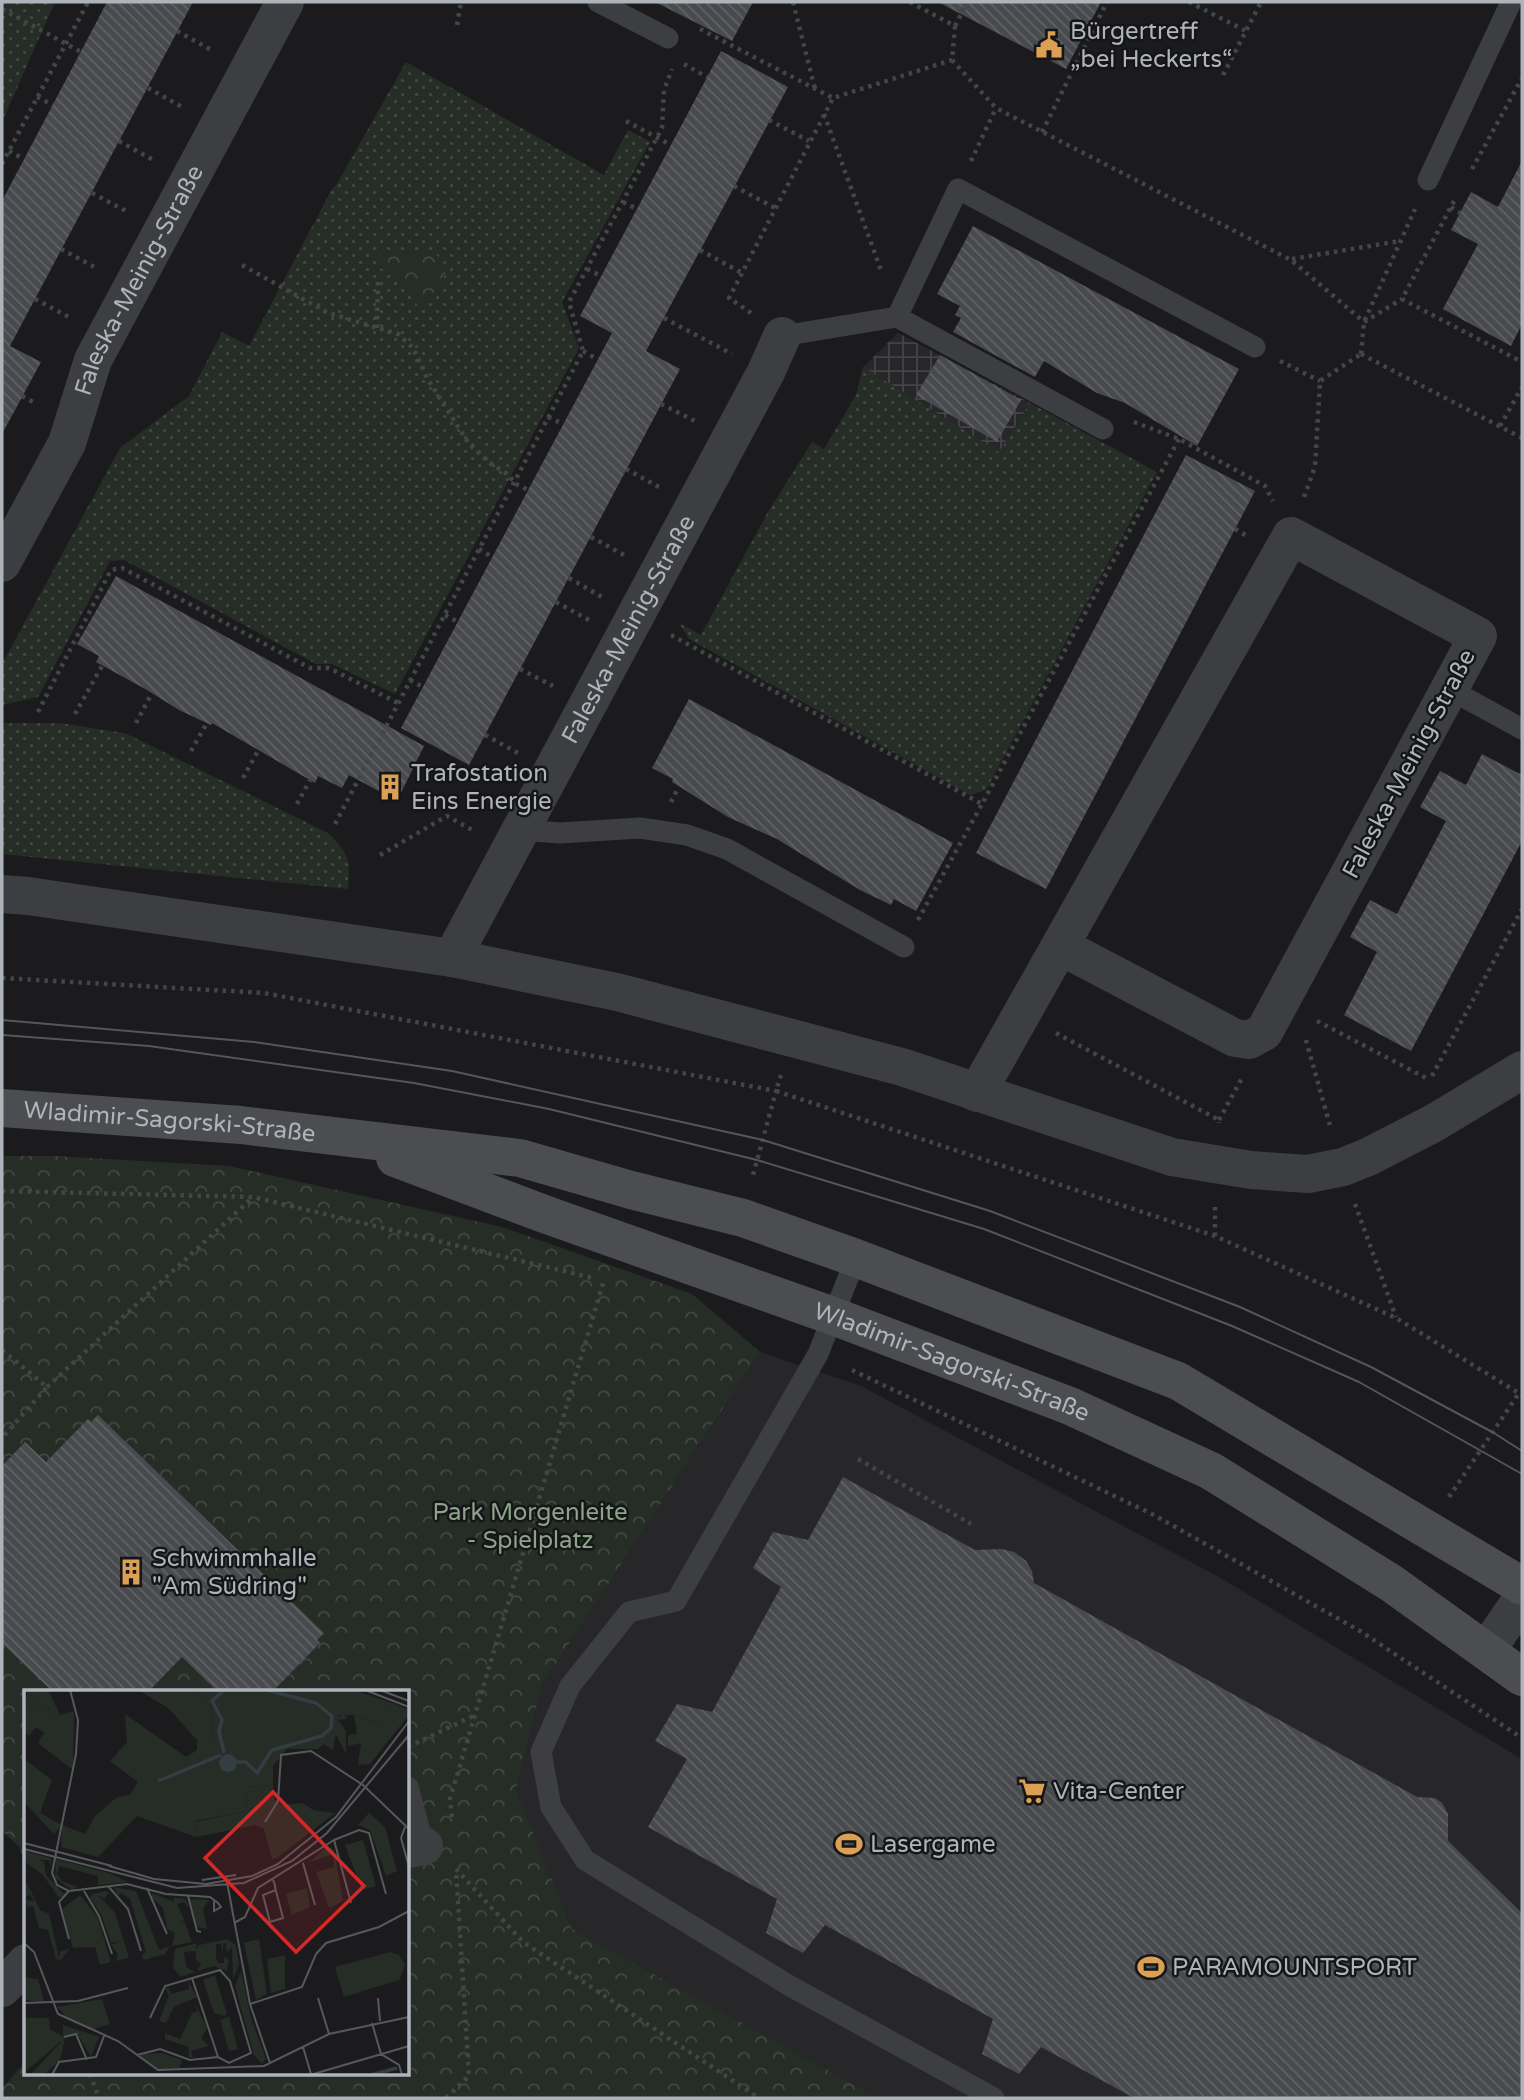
<svg xmlns="http://www.w3.org/2000/svg" width="1524" height="2100" font-family="'Varela Round',sans-serif">
<style>
.built{fill:#27272a}
.industrial{fill:url(#industrial-grid)}
.grass{fill:url(#grass-dots)}
.park{fill:url(#park-crowns)}
.building{fill:url(#building-back-hatch)}
.lines{fill:none;stroke-linecap:round;stroke-linejoin:round}
.path{stroke:#434548;stroke-width:4.5;stroke-dasharray:3.5 5;stroke-linecap:butt}
.service{stroke:#3d3e41;stroke-width:21}
.minor{stroke:#3d3e41;stroke-width:38}
.secondary{stroke:#4b4d51;stroke-width:38}
.tram{stroke:#54565a;stroke-width:2}
.labels{text-anchor:middle;dominant-baseline:central;stroke-width:5;stroke-linejoin:round;paint-order:stroke}
.poi-label{font-size:24px;fill:#afb4bb;stroke:#161618;text-anchor:start}
.street-label{font-size:24px;fill:#afb4bb;stroke:#161618}
.park-label{font-size:24px;fill:#8aa389;stroke:#161618}
.inset-river{fill:none;stroke:#343d42;stroke-width:3.5}
.inset-road{fill:none;stroke:#56585c;stroke-width:2}
.view{fill:#d62828;fill-opacity:0.15;stroke:#d62828;stroke-width:3.5}
.inset-edge{fill:none;stroke:#afb4bb;stroke-width:3.5}
</style>
<defs>
<pattern id="industrial-grid" width="8" height="8" patternUnits="userSpaceOnUse" patternTransform="scale(1.75)"><rect width="8" height="8" fill="#27272a"/><path d="M0 4h8M4 0v8" fill="none" stroke="#444447"/></pattern>
<pattern id="grass-dots" width="8" height="8" patternUnits="userSpaceOnUse" patternTransform="scale(1.75)"><rect width="8" height="8" fill="#252d26"/><path d="M2 2h.1M6 6h.1" fill="none" stroke="#424944" stroke-width="1.8" stroke-linecap="round"/></pattern>
<pattern id="park-crowns" width="20" height="18" patternUnits="userSpaceOnUse" patternTransform="scale(1.75)"><rect width="20" height="18" fill="#252d26"/><path d="M2 6a3 3 0 1 1 6 0M12 15a3 3 0 1 1 6 0" fill="none" stroke="#424944"/></pattern>
<pattern id="building-back-hatch" width="6" height="6" patternUnits="userSpaceOnUse" patternTransform="scale(1.75)"><rect width="6" height="6" fill="#484a4d"/><path d="M-1 5l2 2M0 0l6 6M5-1l2 2" fill="none" stroke="#606265"/></pattern>
</defs>
<rect width="100%" height="100%" fill="#1b1b1d"/>
<!-- built -->
<path class="built" d="M 760,1352 L 861,1386 L 1219,1577 L 1522,1759 L 1522,2098 L 879,2098 L 572,1929 L 516,1789 L 542,1685 Z"/>
<!-- industrial -->
<path class="industrial" d="M 898,333 L 1030,403 L 999,452 L 863,367 Z"/>
<!-- grass -->
<g class="grass">
<path d="M 2,2 L 55,2 L 2,122 Z"/>
<path d="M 406,62 L 604,175 L 628,130 L 650,142 L 562,302 L 579,348 L 395,694 L 332,664 L 316,664 L 124,560 L 110,561 L 38,697 L 2,705 L 2,664 L 120,448 L 189,396 L 222,332 L 249,346 L 332,189 L 337,184 Z"/>
<path d="M 863,367 L 999,452 L 1030,403 L 1157,472 L 986,790 L 970,795 L 689,639 L 679,623 L 701,635 L 768,512 L 812,442 L 824,449 L 856,395 Z"/>
<path d="M 2,723 L 59,723 L 125,733 L 328,833 C 350,856 350,858 348,889 L 2,854 Z"/>
</g>
<!-- park -->
<g class="park">
<path d="M 386,252 L 436,254 L 446,266 L 445,275 L 422,311 L 390,272 L 377,267 L 379,256 Z"/>
<path d="M 2,1156 L 54,1156 L 229,1166 L 502,1227 L 692,1294 L 760,1352 L 542,1685 L 516,1789 L 572,1929 L 879,2098 L 2,2098 L 2,2089 L 26,2060 L 26,2074 L 408,2074 L 408,1692 L 26,1692 L 26,1871 L 20,1847 L 2,1831 Z"/>
</g>
<!-- building -->
<g class="building">
<path d="M 107,2 L 193,2 L 10,346 L 41,362 L 2,434 L 2,201 Z"/>
<path d="M 655,2 L 753,2 L 732,41 Z"/>
<path d="M 938,2 L 1101,2 L 1066,69 Z"/>
<path d="M 721,51 L 788,87 L 646,351 L 680,369 L 469,765 L 401,728 L 612,333 L 580,316 Z"/>
<path d="M 1522,161 L 1522,324 L 1511,346 L 1443,309 L 1478,244 L 1451,230 L 1471,192 L 1498,207 Z"/>
<path d="M 973,226 L 1239,369 L 1197,446 L 1125,403 L 1097,393 L 1044,361 L 1035,377 L 953,332 L 961,318 L 955,315 L 960,306 L 937,294 Z"/>
<path d="M 940,355 L 1021,400 L 997,442 L 916,395 Z"/>
<path d="M 1186,455 L 1255,491 L 1046,889 L 976,853 Z"/>
<path d="M 116,576 L 424,746 L 397,801 L 349,775 L 342,788 L 318,776 L 315,783 L 212,723 L 211,725 L 179,710 L 147,690 L 96,662 L 99,656 L 77,644 Z"/>
<path d="M 689,699 L 953,843 L 916,911 L 894,899 L 891,905 L 860,890 L 777,839 L 728,817 L 672,782 L 673,779 L 652,768 Z"/>
<path d="M 1482,754 L 1522,775 L 1522,841 L 1411,1051 L 1344,1015 L 1377,952 L 1350,937 L 1370,900 L 1397,914 L 1446,821 L 1420,807 L 1440,771 L 1466,785 Z"/>
<path d="M 98,1415 L 324,1633 L 317,1640 L 320,1643 L 272,1692 L 218,1692 L 182,1657 L 148,1692 L 53,1692 L 2,1643 L 2,1466 L 25,1442 L 46,1462 L 88,1419 L 91,1422 Z"/>
<path d="M 843,1477 L 975,1550 L 1001,1549 L 1014,1552 L 1026,1561 L 1032,1571 L 1034,1583 L 1417,1797 L 1435,1798 L 1442,1803 L 1448,1814 L 1448,1841 L 1522,1913 L 1522,2098 L 1134,2098 L 1041,2047 L 1019,2074 L 982,2054 L 993,2019 L 825,1925 L 803,1953 L 766,1933 L 777,1899 L 648,1827 L 687,1759 L 655,1741 L 677,1704 L 712,1712 L 781,1587 L 753,1568 L 773,1532 L 808,1540 Z"/>
</g>
<g class="lines">
<!-- path -->
<g class="path">
<path d="M 793,2 L 815,89"/>
<path d="M 910,2 L 955,26 L 952,60 L 996,108 L 1291,260 L 1364,322 L 1402,299"/>
<path d="M 1189,2 L 1246,31"/>
<path d="M 2,9 L 81,52"/>
<path d="M 457,25 L 461,2"/>
<path d="M 955,26 L 967,2"/>
<path d="M 700,29 L 833,98"/>
<path d="M 177,31 L 213,51"/>
<path d="M 684,64 L 707,77"/>
<path d="M 1223,75 L 1261,2"/>
<path d="M 148,88 L 184,108"/>
<path d="M 37,97 L 53,105"/>
<path d="M 824,114 L 882,273"/>
<path d="M 769,120 L 809,141"/>
<path d="M 626,121 L 671,145"/>
<path d="M 1042,132 L 1107,2"/>
<path d="M 119,141 L 155,161"/>
<path d="M 9,151 L 24,159"/>
<path d="M 971,161 L 996,108"/>
<path d="M 2,164 L 88,2"/>
<path d="M 1472,169 L 1522,78"/>
<path d="M 734,186 L 775,208"/>
<path d="M 92,193 L 128,212"/>
<path d="M 1454,201 L 1402,299 L 1522,362"/>
<path d="M 623,202 L 637,209"/>
<path d="M 1451,207 L 1460,213"/>
<path d="M 61,249 L 98,269"/>
<path d="M 700,250 L 742,273"/>
<path d="M 1292,259 L 1400,241"/>
<path d="M 242,265 L 328,313 L 398,334 L 413,348 L 427,378 L 469,444 L 490,463 L 509,475 L 514,483 L 528,490"/>
<path d="M 587,269 L 601,276"/>
<path d="M 35,299 L 71,318"/>
<path d="M 751,313 L 729,298 L 833,98 L 952,60"/>
<path d="M 664,318 L 732,354"/>
<path d="M 377,328 L 378,279"/>
<path d="M 583,351 L 597,359"/>
<path d="M 1361,354 L 1364,322 L 1415,209"/>
<path d="M 1361,354 L 1522,438"/>
<path d="M 1280,361 L 1320,381"/>
<path d="M 22,396 L 37,404"/>
<path d="M 661,404 L 695,421"/>
<path d="M 548,417 L 563,424"/>
<path d="M 1134,422 L 1179,439 L 1265,486 L 1273,501"/>
<path d="M 1500,426 L 1522,387"/>
<path d="M 626,469 L 659,487"/>
<path d="M 1304,497 L 1315,467 L 1320,381 L 1361,354"/>
<path d="M 1235,529 L 1247,536"/>
<path d="M 591,537 L 624,555"/>
<path d="M 479,549 L 492,557"/>
<path d="M 569,578 L 602,597"/>
<path d="M 556,602 L 589,620"/>
<path d="M 445,615 L 458,622"/>
<path d="M 671,635 L 982,804 L 1179,439"/>
<path d="M 520,669 L 553,686"/>
<path d="M 410,680 L 423,687"/>
<path d="M 38,712 L 111,570 L 122,568 L 310,668 L 329,668 L 398,703"/>
<path d="M 75,714 L 102,666"/>
<path d="M 136,723 L 152,693"/>
<path d="M 485,735 L 518,753"/>
<path d="M 191,751 L 207,723"/>
<path d="M 243,778 L 258,751"/>
<path d="M 671,802 L 677,790"/>
<path d="M 297,804 L 310,780"/>
<path d="M 335,824 L 583,351 L 569,302 L 662,128 L 664,90 L 672,69"/>
<path d="M 380,855 L 447,816 L 474,831"/>
<path d="M 918,920 L 982,804"/>
<path d="M 2,978 L 264,993 L 776,1091 L 752,1179"/>
<path d="M 1317,1021 L 1430,1080"/>
<path d="M 1056,1033 L 1219,1120 L 1219,1123"/>
<path d="M 1306,1040 L 1331,1129"/>
<path d="M 781,1075 L 776,1091 L 1215,1236 L 1396,1318 L 1522,1395"/>
<path d="M 1432,1076 L 1522,909"/>
<path d="M 1219,1120 L 1242,1078"/>
<path d="M 2,1191 L 253,1197 L 593,1278"/>
<path d="M 1355,1204 L 1396,1317"/>
<path d="M 1215,1236 L 1215,1205"/>
<path d="M 2,1350 L 47,1387 L 2,1438"/>
<path d="M 852,1370 L 1154,1515 L 1360,1631 L 1522,1738"/>
<path d="M 47,1387 L 252,1198"/>
<path d="M 858,1459 L 971,1524"/>
<path d="M 1449,1497 L 1519,1393"/>
<path d="M 408,1747 L 475,1715"/>
<path d="M 452,1817 L 450,1799 L 604,1280"/>
<path d="M 456,1869 L 523,1942 L 759,2098"/>
<path d="M 90,2074 L 99,2098"/>
<path d="M 446,2098 L 469,2076 L 456,1871"/>
</g>
<!-- service -->
<g class="service">
<path d="M 598,2 L 668,38"/>
<path d="M 1428,180 L 1511,2"/>
<path d="M 897,317 L 958,189 L 1255,347"/>
<path d="M 782,336 L 897,317 L 1103,429"/>
<path d="M 1449,689 L 1522,729"/>
<path d="M 520,830 L 560,833 L 640,828 L 687,835 L 727,849 L 904,947"/>
<path d="M 856,1258 L 818,1354 L 676,1601 L 629,1612 L 570,1686 L 541,1752 L 551,1807 L 585,1860 L 790,1986 L 994,2098"/>
<path d="M 408,1787 L 424,1846"/>
</g>
<!-- minor -->
<g class="minor">
<path id="s1" d="M 2,563 L 67,443 L 93,360 L 285,2"/>
<path d="M 2,894 L 28,896 L 452,958 L 617,992 L 902,1067 L 1172,1157 L 1251,1170 L 1308,1174 L 1343,1167 L 1368,1157 L 1434,1123 L 1522,1070"/>
<path id="s2" d="M 452,958 L 766,372 L 782,336"/>
<path d="M 977,1093 C 1082,907 1187,721 1291,536 L 1478,636 L 1264,1032 L 1249,1040 L 1235,1038 L 1060,946"/>
<path d="M 1486,1651 L 1522,1599"/>
<path d="M 408,1849 L 424,1846"/>
<path d="M 2,1988 L 26,1963"/>
</g>
<!-- secondary -->
<g class="secondary">
<path id="s3" d="M 2,1108 L 241,1125 L 520,1158 L 631,1190 L 743,1218 L 856,1258 L 1178,1381 L 1522,1586"/>
<path id="s4" d="M 395,1158 L 547,1215 L 833,1316 L 1070,1406 L 1211,1471 L 1391,1583 L 1522,1677"/>
</g>
<!-- tram -->
<g class="tram">
<path d="M 2,1020 L 254,1042 L 452,1071 L 763,1140 L 990,1211 L 1240,1307 L 1371,1367 L 1494,1433 L 1522,1451"/>
<path d="M 2,1035 L 149,1046 L 414,1083 L 549,1109 L 757,1160 L 984,1229 L 1232,1326 L 1359,1382 L 1522,1474"/>
</g>
</g>
<!-- icons -->
<defs>
<g id="civic-bare" transform="scale(2.1)"><path d="M-.6-6.5H3V-4.5H.6V-3L4-1V1h2V6H-6V1h2V-1L-.6-3ZM-1.2 2.5V6h2.4V2.5Z" fill="#dca054" stroke="#161618" stroke-width="2.5" paint-order="stroke"/></g>
<g id="building-bare" transform="scale(2.1)"><path d="M-4-6H4V6H1V3H-1V6H-4ZM-2.5-4.3h1.7v1.8h-1.7ZM.8-4.3h1.7v1.8H.8ZM-2.5-1h1.7V.8h-1.7ZM.8-1h1.7V.8H.8Z" fill="#dca054" stroke="#161618" stroke-width="2.5" paint-order="stroke"/></g>
<g id="supermarket-bare" transform="scale(2.1)"><path d="M-6-5.5h2.5l.6 2H6L4.5 2H-2.5L-4.4-4H-6ZM-1.5 3.2a1.3 1.3 0 1 0 .1 0ZM3 3.2a1.3 1.3 0 1 0 .1 0Z" fill="#dca054" stroke="#161618" stroke-width="2.5" paint-order="stroke"/></g>
<g id="stadium-bare" transform="scale(2.1)"><path d="M0-5a6.5 5 0 1 0 0 10a6.5 5 0 1 0 0-10ZM-3.5-1.8h7v3.6h-7Z" fill="#dca054" stroke="#161618" stroke-width="2.5" paint-order="stroke"/></g>
</defs>
<g fill-rule="evenodd">
<use href="#civic-bare" x="1049" y="45"/>
<use href="#building-bare" x="390" y="787"/>
<use href="#building-bare" x="131" y="1572"/>
<use href="#supermarket-bare" x="1032" y="1791"/>
<use href="#stadium-bare" x="849" y="1844"/>
<use href="#stadium-bare" x="1151" y="1967"/>
</g>
<g class="labels">
<!-- poi labels -->
<g class="poi-label">
<text x="1070" y="31">Bürgertreff<tspan x="1070" dy="28">„bei Heckerts“</tspan></text>
<text x="411" y="773">Trafostation<tspan x="411" dy="28">Eins Energie</tspan></text>
<text x="152" y="1558">Schwimmhalle<tspan x="152" dy="28">"Am Südring"</tspan></text>
<text x="1053" y="1791">Vita-Center</text>
<text x="870" y="1844">Lasergame</text>
<text x="1172" y="1967">PARAMOUNTSPORT</text>
</g>
<!-- street labels -->
<g class="street-label">
<text stroke="none"><textPath href="#s1" startOffset="315">Faleska-Meinig-Straße</textPath></text>
<text stroke="none"><textPath href="#s2" startOffset="373">Faleska-Meinig-Straße</textPath></text>
<text transform="translate(1409 764) rotate(-62)">Faleska-Meinig-Straße</text>
<text stroke="none"><textPath href="#s3" startOffset="168">Wladimir-Sagorski-Straße</textPath></text>
<text stroke="none"><textPath href="#s4" startOffset="593">Wladimir-Sagorski-Straße</textPath></text>
</g>
<!-- park labels -->
<g class="park-label">
<text x="530" y="1512">Park Morgenleite<tspan x="530" dy="28">- Spielplatz</tspan></text>
</g>
</g>
<!-- overview -->
<g transform="translate(24 1690)">
<rect width="385" height="385" fill="#1b1b1d"/>
<path d="M 114,0 L 160,0 L 187,9 L 189,50 L 173,61 L 173,50 L 144,18 ZM 320,24 L 323,29 L 314,30 L 322,41 L 322,64 L 311,43 L 312,28 ZM 0,69 L 28,90 L 16,123 L 38,135 L 30,144 L 0,112 ZM 345,123 L 361,137 L 373,181 L 362,186 L 346,140 L 334,135 ZM 339,150 L 352,196 L 338,200 L 321,155 ZM 303,156 L 310,160 L 319,211 L 305,218 L 292,182 L 310,177 L 310,164 L 286,172 ZM 0,161 L 27,168 L 27,177 L 25,170 L 14,170 L 20,172 L 22,185 L 41,205 L 35,208 L 19,185 L 0,171 ZM 32,169 L 88,184 L 104,192 L 74,195 L 74,186 L 35,176 L 33,184 L 38,191 L 54,197 L 48,200 L 31,188 ZM 2,191 L 16,220 L 25,224 L 35,268 L 36,262 L 46,258 L 37,270 L 32,269 L 24,240 L 15,238 L 9,216 L 3,217 L 1,209 L 11,212 L 6,205 L 1,207 ZM 90,197 L 112,201 L 135,260 L 146,256 L 141,264 L 120,270 L 117,266 L 122,262 L 106,209 L 97,203 L 94,206 ZM 283,198 L 286,217 L 268,225 L 262,204 ZM 82,201 L 85,203 L 80,209 L 73,204 L 91,223 L 105,268 L 92,271 L 94,264 L 87,255 L 97,251 L 87,253 L 77,224 L 66,208 L 68,204 ZM 129,203 L 150,212 L 150,208 L 162,209 L 165,219 L 160,212 L 153,214 L 161,232 L 154,231 L 161,233 L 168,252 L 148,256 L 151,243 L 143,239 L 139,218 L 127,207 ZM 56,205 L 73,226 L 87,272 L 76,275 L 71,257 L 49,258 L 38,219 ZM 203,249 L 212,255 L 215,274 L 209,290 L 208,257 L 203,263 L 202,254 L 199,253 L 199,263 L 197,254 L 192,254 L 192,268 L 194,273 L 200,273 L 200,267 L 205,269 L 203,281 L 190,276 L 173,281 L 177,273 L 172,270 L 172,261 L 160,262 L 162,277 L 171,282 L 157,287 L 149,278 L 151,259 L 173,253 L 172,260 L 175,255 ZM 235,249 L 243,304 L 232,310 L 220,253 ZM 261,265 L 261,299 L 247,303 L 243,269 ZM 217,281 L 228,332 L 242,368 L 238,374 L 230,365 L 211,296 ZM 191,285 L 203,324 L 201,326 L 190,323 L 179,290 ZM 0,287 L 14,289 L 20,312 L 0,310 ZM 164,291 L 173,307 L 150,317 L 142,333 L 135,331 L 145,305 L 141,299 L 144,297 L 147,304 L 165,299 ZM 78,309 L 86,334 L 67,340 L 47,331 L 33,317 ZM 170,311 L 183,338 L 177,348 L 185,356 L 167,361 L 169,368 L 164,367 L 165,357 L 141,349 L 141,342 L 143,338 L 141,343 L 156,349 L 168,323 L 173,321 ZM 205,327 L 214,359 L 205,361 L 196,330 ZM 39,335 L 75,347 L 67,367 L 54,345 L 39,347 ZM 41,348 L 36,370 L 20,385 L 6,385 ZM 138,363 L 158,370 L 155,380 L 134,380 L 112,365 Z" fill="#252d26"/>
<path d="M 4,0 L 10,0 L 7,7 L 25,18 L 28,27 L 50,21 L 49,80 L 14,53 L 20,43 L 20,24 L 0,13 ZM 160,0 L 331,0 L 368,13 L 357,34 L 330,25 L 315,25 L 309,60 L 300,54 L 294,59 L 263,59 L 249,76 L 249,95 L 223,97 L 222,121 L 171,131 L 172,147 L 113,126 L 74,167 L 37,157 L 38,135 L 61,144 L 71,126 L 93,107 L 106,105 L 114,92 L 86,71 L 103,52 L 101,24 L 162,67 L 189,50 L 187,9 Z" fill="#252d26"/>
<path d="M 368,13 L 383,19 L 385,25 L 346,74 L 334,75 L 337,53 L 324,56 L 324,45 L 333,44 L 330,25 L 356,34 ZM 249,95 L 250,109 L 259,115 L 279,113 L 289,120 L 311,123 L 253,168 L 248,169 L 240,139 L 231,135 L 172,147 L 171,132 L 222,121 L 223,97 ZM 165,209 L 185,210 L 179,219 L 183,239 L 173,237 Z" fill="#252d26"/>
<path d="M 10,0 L 24,0 L 36,25 L 28,27 L 25,18 L 7,7 ZM 0,13 L 20,24 L 20,43 L 12,37 L 5,46 L 0,42 Z" fill="#252d26"/>
<path d="M 366,262 L 375,265 L 381,275 L 375,290 L 320,307 L 311,277 ZM 0,328 L 25,328 L 26,339 L 41,348 L 0,383 Z" fill="#252d26"/>
<path d="M195 73a9 9 0 1 1 18 0a9 9 0 1 1-18 0Z" fill="#343d42"/>
<path class="inset-river" d="M 200,63 L 195,41 L 198,30 L 188,11 L 200,0M 211,72 L 222,72 L 233,83 L 248,60 L 298,46 L 307,38 L 308,26 L 292,13 L 243,0M 134,91 L 197,65M 347,385 L 373,378"/>
<path class="inset-road" d="M 341,0 L 385,17M 356,0 L 385,11M 241,132 L 254,111 L 257,65 L 287,61 L 339,95 L 385,139M 381,137 L 377,148 L 385,177M 310,150 L 335,140 L 345,143 L 362,204M 0,153 L 88,176M 0,159 L 153,198 L 220,193 L 268,171 L 303,143 L 385,45M 279,173 L 291,215M 85,176 L 130,189 L 182,194 L 228,186 L 254,174 L 312,127 L 385,31M 202,187 L 226,314 L 246,373M 178,190 L 212,185M 249,190 L 251,195 L 251,197 L 253,205 L 259,228 L 246,232 L 239,205 L 252,200M 84,196 L 104,219 L 117,261M 123,198 L 143,244M 45,201 L 103,194 L 142,204 L 186,207 L 194,213 L 197,217 L 190,221 L 190,210M 60,201 L 75,226 L 88,264M 164,206 L 173,241 L 177,242M 210,233 L 221,227 L 234,198 L 310,150 L 327,213M 45,249 L 35,212 L 45,201 L 33,195 L 28,183 L 52,64 L 54,30 L 46,0M 0,253 L 10,262 L 34,324 L 94,351 L 134,380 L 240,376 L 305,344 L 385,327M 168,288 L 194,367M 294,308 L 305,344M 354,308 L 356,331M 0,313 L 54,311 L 104,298M 226,314 L 278,297 L 292,264 L 302,253 L 355,237 L 385,221M 348,333 L 357,364 L 375,375 L 378,385M 40,347 L 52,344 L 63,370M 279,357 L 287,384M 113,365 L 136,359 L 166,370 L 194,367 L 205,373 L 227,363 L 206,291 L 196,280 L 141,296 L 126,328M 28,385 L 35,372 L 72,367 L 80,346M 286,385 L 385,356"/>
<path class="view" d="M 249,102 L 340,196 L 272,262 L 181,168 Z"/>
<rect width="385" height="385" class="inset-edge"/>
</g>
<!-- border -->
<rect width="1524" height="2100" fill="none" stroke="#afb4bb" stroke-width="7"/>
</svg>
